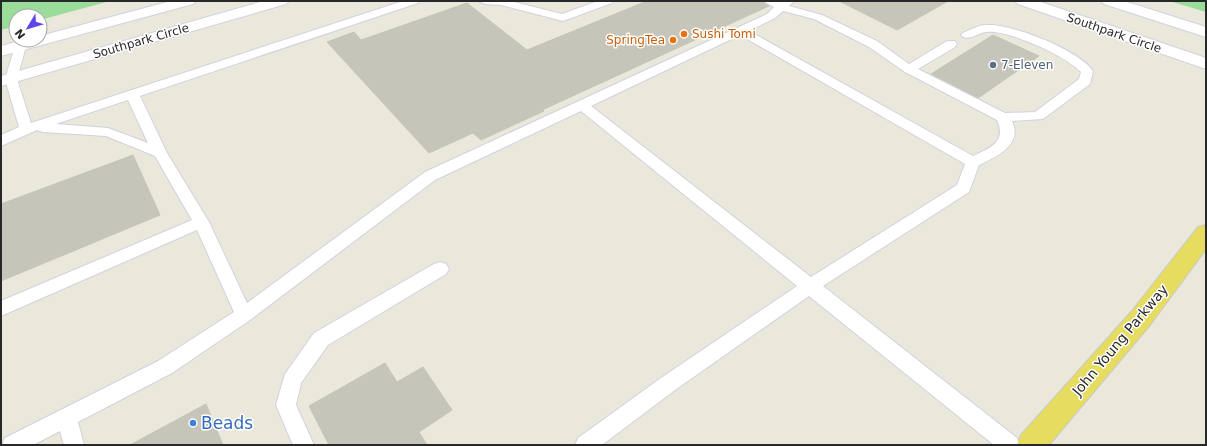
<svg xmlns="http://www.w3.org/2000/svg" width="1207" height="446" font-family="'DejaVu Sans',sans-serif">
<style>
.green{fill:#9add9b}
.building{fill:#c5c5ba;stroke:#c5c5b5}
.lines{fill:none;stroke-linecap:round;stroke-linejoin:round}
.service-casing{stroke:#d3d0e0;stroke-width:2}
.tertiary-casing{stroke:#d3d0e0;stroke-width:2}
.trunk-casing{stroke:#cbcbcb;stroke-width:2}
.service{fill:#fff;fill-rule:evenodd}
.tertiary{fill:#fff;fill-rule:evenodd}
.trunk{fill:#e5dc60;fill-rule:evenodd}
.food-dot{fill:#e8710a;stroke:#fff;stroke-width:1.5}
.service-dot{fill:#5c6f8a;stroke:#fff;stroke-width:1.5}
.shop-dot{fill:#3f7fe0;stroke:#fff;stroke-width:1.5}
.labels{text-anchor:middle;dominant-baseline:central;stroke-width:3;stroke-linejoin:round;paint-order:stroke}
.far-street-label{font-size:12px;fill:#282828;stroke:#fff}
.far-food-label{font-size:12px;fill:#c56008;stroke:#fff;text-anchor:start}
.far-service-label{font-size:12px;fill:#4e5e75;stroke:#fff;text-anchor:start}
.street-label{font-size:14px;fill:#282828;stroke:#fff}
.near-shop-label{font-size:17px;fill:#366cbe;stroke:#fff;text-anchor:start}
</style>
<rect width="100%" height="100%" fill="#eae8db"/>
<!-- green -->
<g class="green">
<path d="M 1,1 L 110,1 L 40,20 L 40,16 L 16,16 L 16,26 L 1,30 Z"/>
<path d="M 1169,1 L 1206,1 L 1206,12 Z"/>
</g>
<!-- building -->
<g class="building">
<path d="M 647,1 L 762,1 L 769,6 L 542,110 L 544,111 L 481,140 L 473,133 L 429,153 L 327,42 L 354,32 L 361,40 L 467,3 L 527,50 Z"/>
<path d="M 839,1 L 948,1 L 897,30 Z"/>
<path d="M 993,35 L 1039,56 L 978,98 L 931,74 Z"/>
<path d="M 133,155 L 160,215 L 1,281 L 1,204 Z"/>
<path d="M 385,363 L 397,382 L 423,367 L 452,410 L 419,432 L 427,445 L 329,445 L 309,406 Z"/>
<path d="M 206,404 L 223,445 L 130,445 Z"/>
</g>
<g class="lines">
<!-- service casing -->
<g class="service-casing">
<g id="service">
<path d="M 403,1 L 420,1 L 418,3 L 140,96 L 167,153 L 209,222 L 247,303 L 425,172 L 767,14 L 774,7 L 763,1 L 794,1 L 789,6 L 822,15 L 877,41 L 909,64 L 947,41 L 955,41 L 957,44 L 955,47 L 918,69 L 1005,113 L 1035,112 L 1079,79 L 1081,72 C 1066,56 1007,29 986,32 C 977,33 972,40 963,37 L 961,35 L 963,33 C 970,30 978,25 986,25 C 1011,23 1079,50 1093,71 L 1090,84 L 1043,119 L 1012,121 C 1023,145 997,156 979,165 L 969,192 L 823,286 L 1017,438 L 1020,445 L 994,445 L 809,296 L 675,390 L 602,445 L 575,445 L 578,438 L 661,378 L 797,286 L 581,111 L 435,180 L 250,320 L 172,373 L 78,422 L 84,445 L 64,445 L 60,431 L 33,445 L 2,445 L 5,438 L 158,361 L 234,312 L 197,230 L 1,316 L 1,301 L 192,220 L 155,156 L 106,136 L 43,132 L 37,130 L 1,146 L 1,135 L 19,127 L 5,79 L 16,43 L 24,43 L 26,46 L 17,79 L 31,123 ZM 783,11 L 814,19 L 869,47 L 905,72 L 997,120 C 1007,142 990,148 973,156 L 749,31 L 775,18 ZM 740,35 L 965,164 L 957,185 L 811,277 L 591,106 ZM 128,100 L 148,143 L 108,128 L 56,124 Z"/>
<path d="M 479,1 L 510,1 L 562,14 L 598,1 L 614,1 L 612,3 L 563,21 L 501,5 L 485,4 Z"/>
<path d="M 440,262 L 446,264 L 449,269 L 446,274 L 328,345 L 301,383 L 296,405 L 314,445 L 293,445 L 276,405 L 285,374 L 314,333 L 434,264 Z"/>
</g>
</g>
<!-- tertiary casing -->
<g class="tertiary-casing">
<g id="tertiary">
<path d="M 171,1 L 196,1 L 193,4 L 1,56 L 1,46 L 23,40 L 40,40 L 40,36 Z"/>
<path d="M 264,1 L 289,1 L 286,4 L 1,86 L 1,76 Z"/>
<path d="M 1015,1 L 1038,1 L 1206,58 L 1206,69 L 1018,4 Z"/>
<path d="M 1101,1 L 1124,1 L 1206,27 L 1206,37 L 1104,4 Z"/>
</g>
</g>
<!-- trunk casing -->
<g class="trunk-casing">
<path id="trunk" d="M 1206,225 L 1206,249 L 1150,325 L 1049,445 L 1017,445 L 1021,435 L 1132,311 L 1198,227 Z"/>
</g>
<!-- service -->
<use href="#service" class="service"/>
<!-- tertiary -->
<use href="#tertiary" class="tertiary"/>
<!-- trunk -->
<use href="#trunk" class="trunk"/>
</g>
<!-- markers -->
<g class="food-dot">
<circle cx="684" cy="34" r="4"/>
<circle cx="673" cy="40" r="4"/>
</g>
<circle class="service-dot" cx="993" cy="65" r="4"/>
<circle class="shop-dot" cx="193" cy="423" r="4"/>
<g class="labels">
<!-- far-street labels -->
<g class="far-street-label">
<text transform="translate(1114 33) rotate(19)">Southpark Circle</text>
<text transform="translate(141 41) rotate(-16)">Southpark Circle</text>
</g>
<!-- far-food labels -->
<g class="far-food-label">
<text x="692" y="34">Sushi Tomi</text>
<text x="665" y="40" text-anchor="end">SpringTea</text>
</g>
<!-- far-service labels -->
<g class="far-service-label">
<text x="1001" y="65">7-Eleven</text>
</g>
<!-- street labels -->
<g class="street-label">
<text transform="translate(1120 340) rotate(-50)">John Young Parkway</text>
</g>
<!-- near-shop labels -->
<g class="near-shop-label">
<text x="201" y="423">Beads</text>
</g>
</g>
<!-- border -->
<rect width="1207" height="446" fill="none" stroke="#282828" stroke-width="4"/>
<!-- north arrow -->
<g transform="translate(28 28) rotate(232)"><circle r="19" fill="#ffffff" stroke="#a9a9a9"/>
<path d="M0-3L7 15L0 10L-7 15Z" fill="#6044ed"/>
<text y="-6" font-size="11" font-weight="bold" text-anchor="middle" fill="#282828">N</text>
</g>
</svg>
